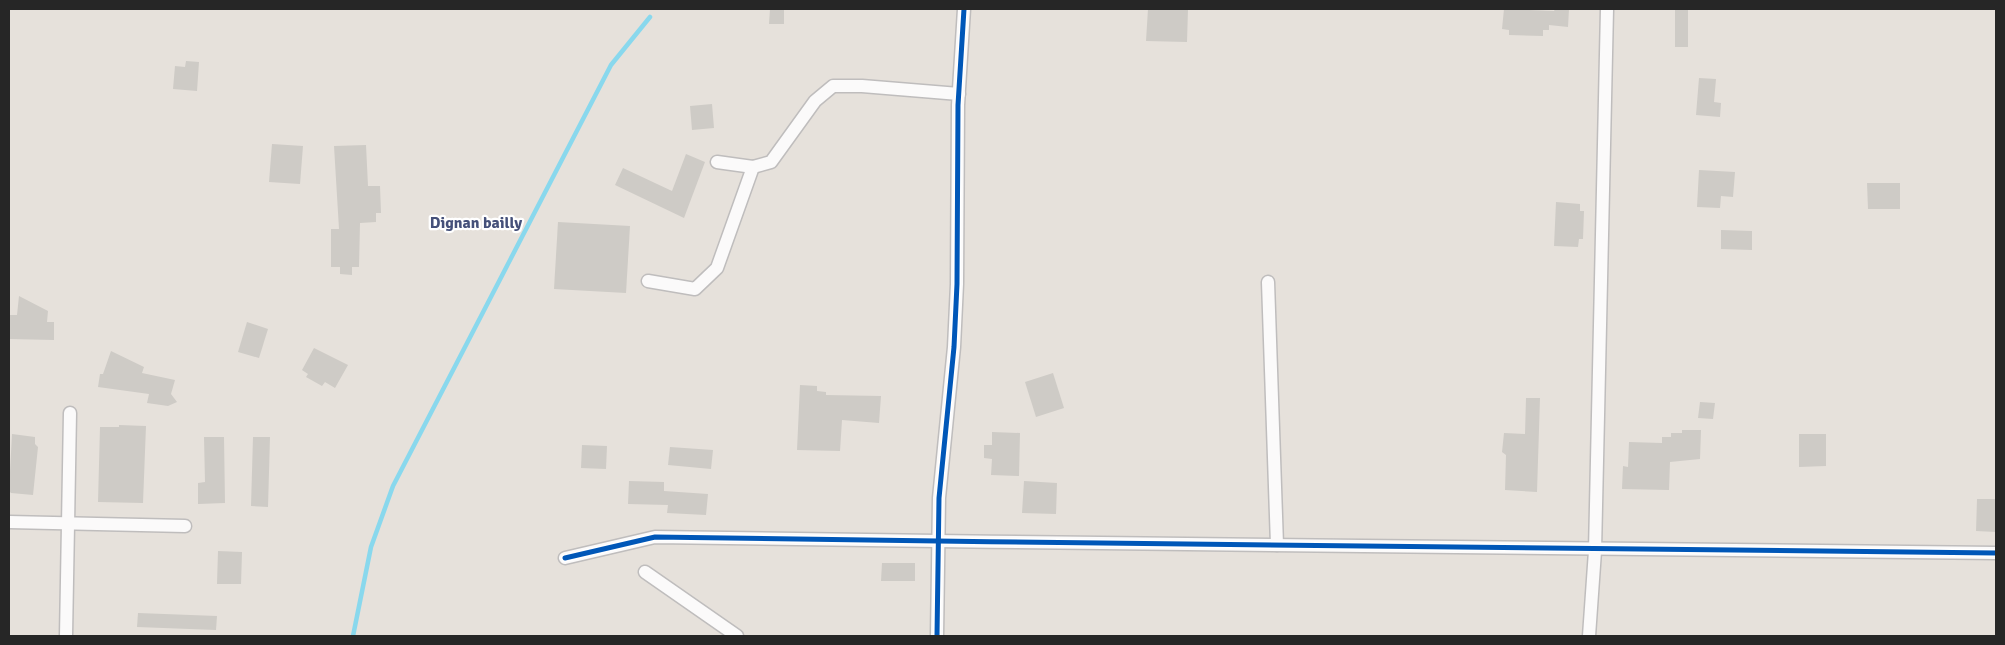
<svg xmlns="http://www.w3.org/2000/svg" width="2005" height="645" font-family="Signika,sans-serif">
<style>
.lines{fill:none;stroke-linecap:round;stroke-linejoin:round}
.stream{stroke:#89d8ed;stroke-width:4.5}
.building{fill:#cecbc6}
.minor-casing{stroke:#bfbdbd;stroke-width:15}
.minor{stroke:#fbfafa;stroke-width:12}
.cycleway-casing{stroke:#fff;stroke-width:8}
.cycleway{stroke:#0057b8;stroke-width:5}
.labels{text-anchor:middle;dominant-baseline:central;stroke-width:4.5;stroke-linejoin:round;paint-order:stroke}
.quarter-label{font-size:16px;font-weight:bold;fill:#455079;stroke:#fff}
</style>
<rect width="100%" height="100%" fill="#e6e1db"/>
<g class="lines">
<!-- stream -->
<path class="stream" d="M 353,636 L 371,547 L 393,486 L 611,65 L 650,17"/>
</g>
<!-- building -->
<g class="building">
<path d="M 770,9 L 784,9 L 784,24 L 769,24 Z"/>
<path d="M 1148,9 L 1188,9 L 1187,42 L 1146,41 Z"/>
<path d="M 1504,9 L 1554,11 L 1555,9 L 1569,9 L 1568,27 L 1549,25 L 1549,30 L 1543,30 L 1543,36 L 1509,35 L 1509,30 L 1502,29 Z"/>
<rect x="1675" y="9" width="13" height="38"/>
<path d="M 186,61 L 199,62 L 197,91 L 173,89 L 175,66 L 185,67 Z"/>
<path d="M 1699,78 L 1716,79 L 1714,102 L 1721,103 L 1720,117 L 1696,115 Z"/>
<path d="M 712,104 L 714,128 L 692,130 L 690,106 Z"/>
<path d="M 272,144 L 303,146 L 300,184 L 269,182 Z"/>
<path d="M 366,145 L 368,186 L 380,186 L 381,213 L 376,213 L 376,222 L 360,223 L 359,267 L 352,267 L 352,275 L 340,274 L 340,267 L 331,267 L 331,229 L 339,229 L 334,146 Z"/>
<path d="M 686,154 L 705,162 L 684,218 L 615,185 L 623,168 L 672,191 Z"/>
<path d="M 1699,170 L 1735,172 L 1733,197 L 1721,196 L 1720,208 L 1697,207 Z"/>
<path d="M 1867,183 L 1900,183 L 1900,209 L 1868,209 Z"/>
<path d="M 1556,202 L 1580,204 L 1580,211 L 1584,211 L 1583,239 L 1579,239 L 1578,247 L 1554,246 Z"/>
<path d="M 558,222 L 630,226 L 626,293 L 554,289 Z"/>
<path d="M 1721,230 L 1752,231 L 1752,250 L 1721,249 Z"/>
<path d="M 19,296 L 48,311 L 47,322 L 54,322 L 54,340 L 9,339 L 9,315 L 17,315 Z"/>
<path d="M 247,322 L 268,329 L 259,358 L 238,352 Z"/>
<path d="M 314,348 L 348,365 L 335,388 L 325,382 L 322,386 L 306,377 L 308,374 L 302,370 Z"/>
<path d="M 111,351 L 144,367 L 142,373 L 175,380 L 171,394 L 177,402 L 168,406 L 147,403 L 149,394 L 98,387 L 100,374 L 103,374 Z"/>
<path d="M 1053,373 L 1064,408 L 1036,417 L 1025,382 Z"/>
<path d="M 800,385 L 817,386 L 817,391 L 826,392 L 826,395 L 881,396 L 879,423 L 842,420 L 840,451 L 797,450 Z"/>
<path d="M 1526,398 L 1540,398 L 1537,492 L 1505,490 L 1506,455 L 1502,452 L 1504,433 L 1525,434 Z"/>
<path d="M 1700,402 L 1715,403 L 1713,419 L 1698,418 Z"/>
<path d="M 119,425 L 146,426 L 143,503 L 98,502 L 100,427 L 119,427 Z"/>
<path d="M 1682,430 L 1701,430 L 1700,459 L 1670,462 L 1669,490 L 1622,489 L 1623,466 L 1628,467 L 1629,442 L 1662,443 L 1662,437 L 1671,437 L 1671,433 L 1682,433 Z"/>
<path d="M 992,432 L 1020,433 L 1019,476 L 991,475 L 992,459 L 984,458 L 984,445 L 992,445 Z"/>
<path d="M 12,434 L 35,437 L 35,444 L 38,447 L 33,495 L 11,493 L 9,491 Z"/>
<path d="M 1799,434 L 1826,434 L 1826,466 L 1799,467 Z"/>
<path d="M 204,437 L 224,437 L 225,503 L 198,504 L 198,483 L 205,482 Z"/>
<path d="M 253,437 L 270,437 L 268,507 L 251,506 Z"/>
<path d="M 582,445 L 607,446 L 606,469 L 581,468 Z"/>
<path d="M 670,447 L 713,450 L 711,469 L 668,465 Z"/>
<path d="M 629,481 L 664,482 L 664,491 L 708,494 L 706,515 L 667,513 L 668,505 L 628,504 Z"/>
<path d="M 1024,481 L 1057,483 L 1056,514 L 1022,513 Z"/>
<path d="M 1977,499 L 1996,499 L 1996,532 L 1976,531 Z"/>
<path d="M 218,551 L 242,552 L 241,584 L 217,584 Z"/>
<path d="M 882,563 L 915,563 L 915,581 L 881,581 Z"/>
<path d="M 138,613 L 217,616 L 216,630 L 137,627 Z"/>
</g>
<g class="lines">
<!-- minor casing -->
<g class="minor-casing">
<g id="minor">
<path d="M 717,162 L 753,167 L 771,162 L 815,101 L 833,86 L 862,86 L 959,94"/>
<path d="M 648,281 L 695,289 L 717,268 L 753,167"/>
<path d="M 1268,282 L 1277,545"/>
<path d="M 9,522 L 185,526"/>
<path d="M 565,558 L 655,537 C 1102,543 1549,551 1996,553"/>
<path d="M 645,572 L 737,636"/>
<path d="M 66,636 L 70,413"/>
<path d="M 937,636 L 939,498 L 954,347 L 957,284 L 958,105 L 964,9"/>
<path d="M 1589,636 L 1595,551 L 1607,9"/>
</g>
</g>
<!-- minor -->
<use href="#minor" class="minor"/>
<!-- cycleway casing -->
<g class="cycleway-casing">
<g id="cycleway">
<path d="M 565,558 L 655,537 C 1102,543 1549,551 1996,553"/>
<path d="M 937,636 L 939,498 L 954,347 L 957,284 L 958,105 L 964,9"/>
</g>
</g>
<!-- cycleway -->
<use href="#cycleway" class="cycleway"/>
</g>
<g class="labels">
<!-- quarter labels -->
<g class="quarter-label">
<text x="476" y="223">Dignan bailly</text>
</g>
</g>
<!-- border -->
<rect width="2005" height="645" fill="none" stroke="#262626" stroke-width="20"/>
</svg>
